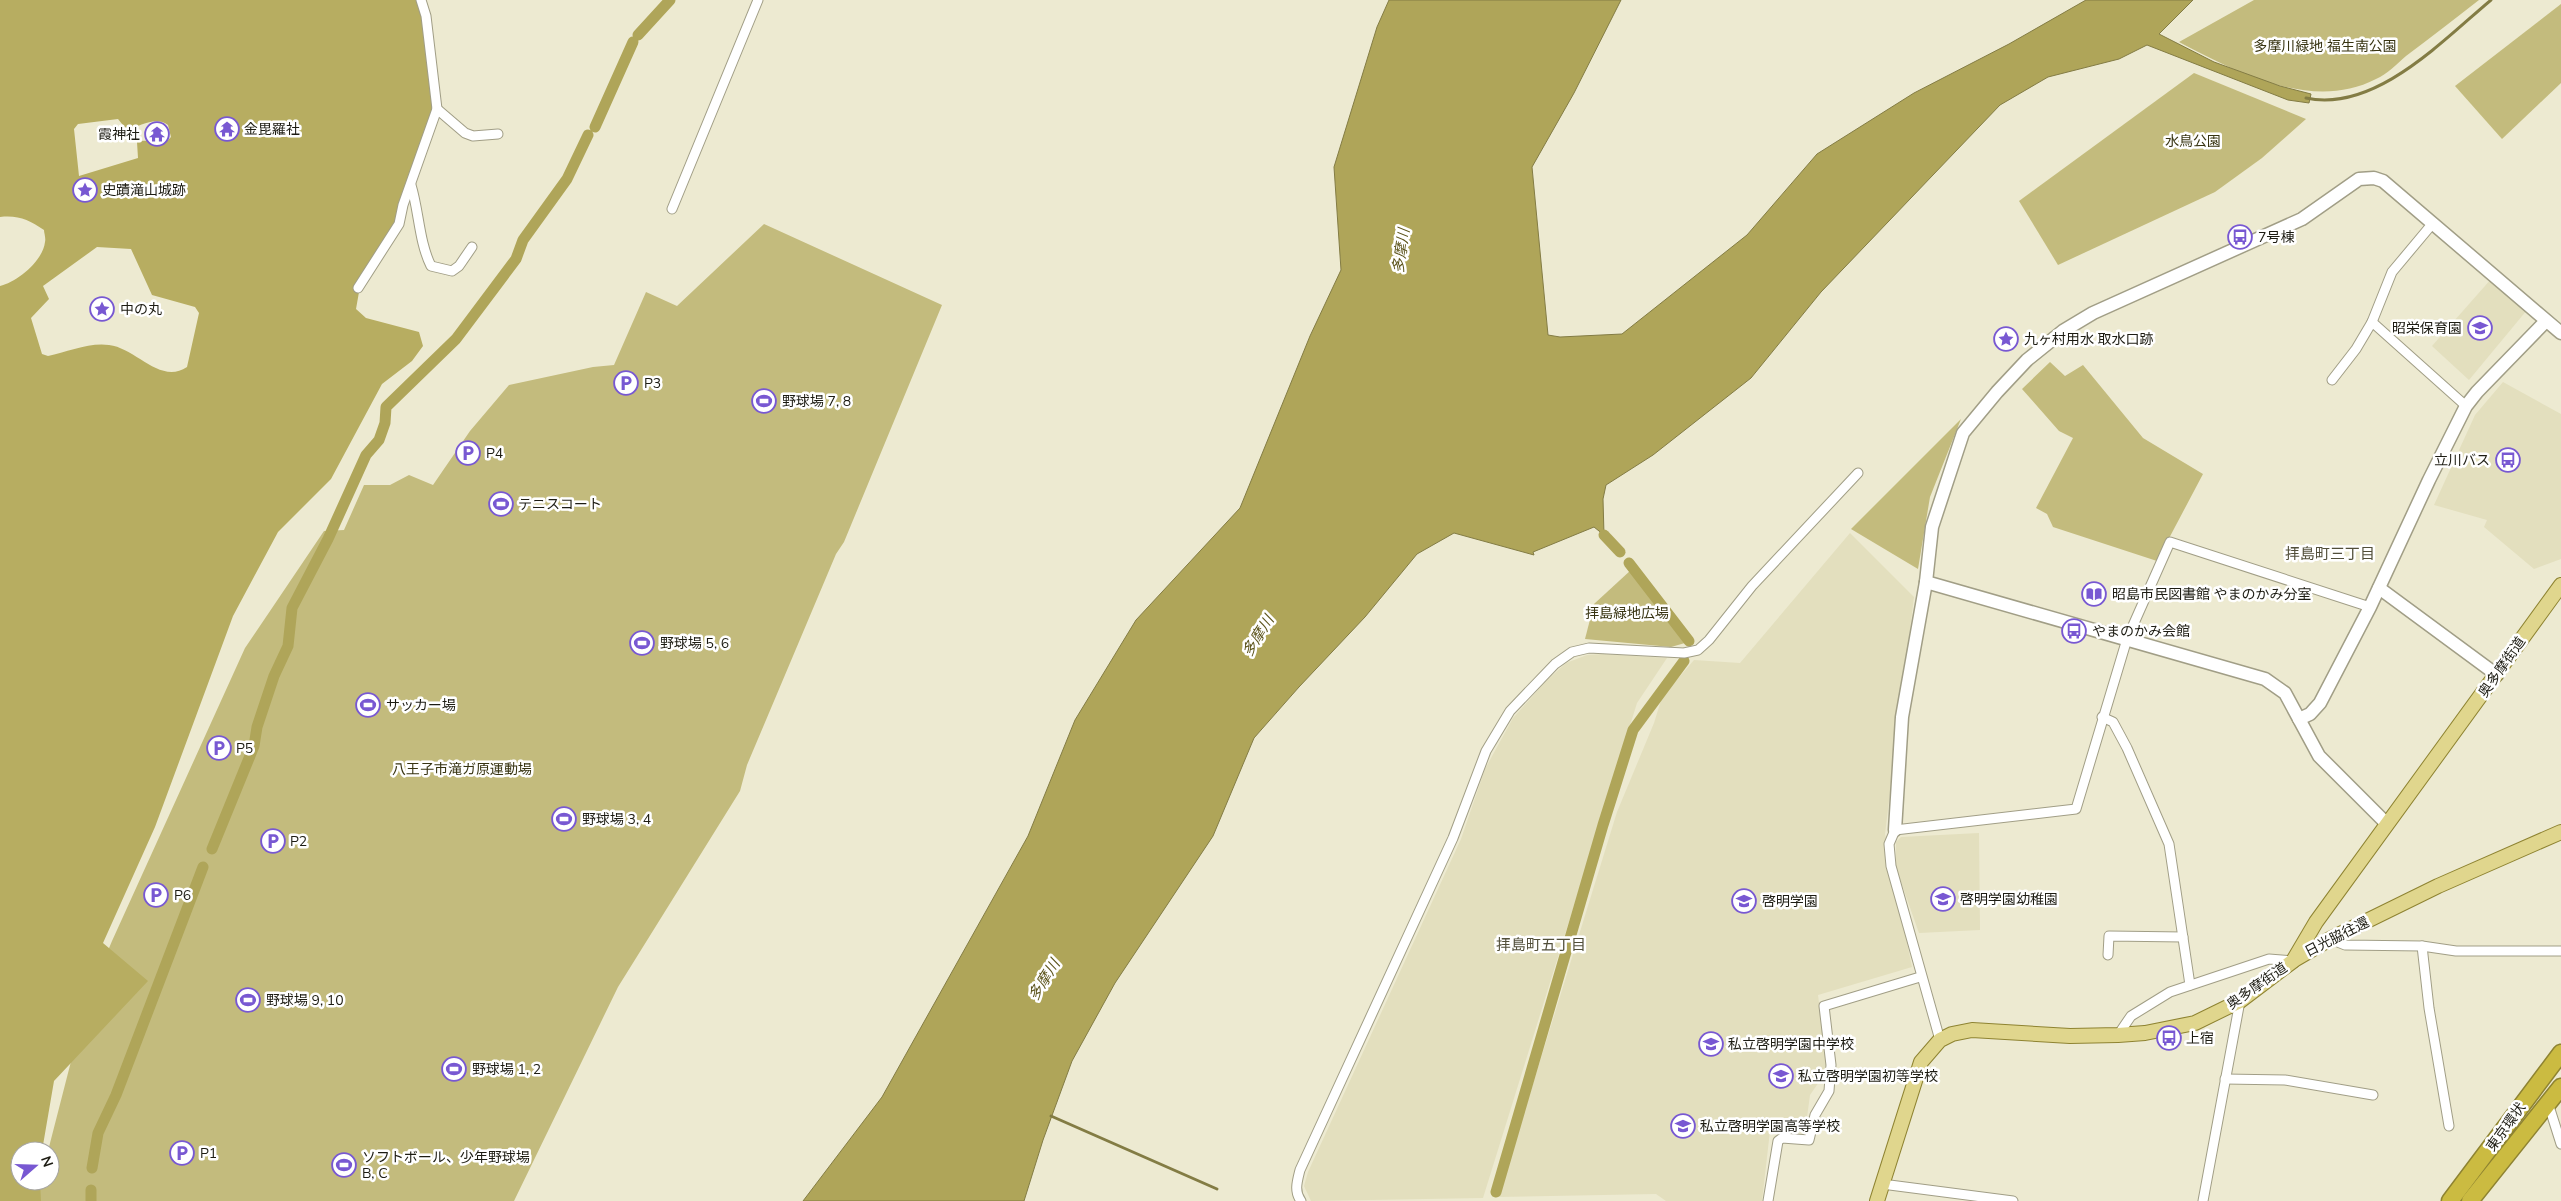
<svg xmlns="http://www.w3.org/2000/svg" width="2561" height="1201" font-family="'Nunito Sans','Noto Sans JP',sans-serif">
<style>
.built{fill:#e3dfbe}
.green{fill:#c3bb7d}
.forest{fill:#b7ad61;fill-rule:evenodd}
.water{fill:#afa559;stroke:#837c44}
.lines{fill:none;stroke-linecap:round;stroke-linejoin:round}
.stream{stroke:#837c44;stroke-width:3}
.canal{stroke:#afa559;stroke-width:11}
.street-casing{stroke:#a19e86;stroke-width:11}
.secondary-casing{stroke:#a19e86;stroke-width:15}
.primary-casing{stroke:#8e8331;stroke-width:16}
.highway-casing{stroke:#8e8331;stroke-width:19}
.street{stroke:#fff;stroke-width:9}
.secondary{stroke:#fff;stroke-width:12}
.primary{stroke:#e0d68d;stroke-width:14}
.highway{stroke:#cbbb41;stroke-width:16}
.labels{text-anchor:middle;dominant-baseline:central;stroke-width:5;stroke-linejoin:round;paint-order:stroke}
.park-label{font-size:14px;fill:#373311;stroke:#fff}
.poi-label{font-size:14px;fill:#1d1c13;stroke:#fff;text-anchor:start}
.street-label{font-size:14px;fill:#1d1c13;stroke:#fff}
.water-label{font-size:15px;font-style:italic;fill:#5c541b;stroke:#fff}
.neighbourhood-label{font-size:15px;fill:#514e39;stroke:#fff}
</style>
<rect width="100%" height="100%" fill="#edead1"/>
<!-- built -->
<g class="built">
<path d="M 2492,278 L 2527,310 L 2469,380 L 2432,346 Z"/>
<path d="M 2503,382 L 2561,414 L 2561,559 L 2534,569 L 2484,527 L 2487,520 L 2434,505 L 2475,415 Z"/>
<path d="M 1850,533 L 1914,597 L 1885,834 L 1912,967 L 1818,995 L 1827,1062 L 1821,1079 L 1810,1095 L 1806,1125 L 1771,1122 L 1762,1201 L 1666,1201 L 1656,1194 L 1498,1197 L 1617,812 L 1654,723 L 1662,697 L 1694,660 L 1740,663 Z"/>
<path d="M 1603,654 L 1667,658 L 1637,703 L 1483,1198 L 1311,1201 L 1304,1186 L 1308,1172 L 1461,839 L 1485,769 L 1513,718 L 1545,682 L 1566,663 L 1587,655 Z"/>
<path d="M 1979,833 L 1980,930 L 1919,933 L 1896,868 L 1896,842 L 1901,837 Z"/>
</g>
<!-- green -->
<g class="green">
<path d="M 2254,0 L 2479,0 C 2455,19 2431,37 2406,56 C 2397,64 2387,74 2376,79 C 2312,112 2236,72 2179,42 Z"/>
<path d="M 2561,4 L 2561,83 L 2502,139 L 2455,86 Z"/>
<path d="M 2194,73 L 2306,119 L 2262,158 L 2215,192 L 2058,265 L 2019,201 Z"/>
<path d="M 764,224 L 942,305 L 844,542 L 836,554 L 747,765 L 740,791 L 618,987 L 514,1201 L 37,1201 L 40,1181 L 50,1181 L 50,1151 L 48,1151 L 86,1003 L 112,941 L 245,648 L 324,531 L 344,530 L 364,485 L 390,485 L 409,475 L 433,485 L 470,431 L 509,385 L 593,367 L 614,365 L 646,292 L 677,306 Z"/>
<path d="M 2050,362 L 2065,376 L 2083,365 L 2143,438 L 2203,474 L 2157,561 L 2053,527 L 2047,514 L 2036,508 L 2073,438 L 2059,431 L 2022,389 Z"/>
<path d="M 1961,419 L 1930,497 L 1918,569 L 1851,529 Z"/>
<path d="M 1631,570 L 1685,643 L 1671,647 L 1585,639 L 1594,604 Z"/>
</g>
<!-- forest -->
<path class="forest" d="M 0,0 L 418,0 L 423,15 L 435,103 L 396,222 L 357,284 L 359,292 L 356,309 L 366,318 L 419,332 L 423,346 L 412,361 L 382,384 L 331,479 L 278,532 L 233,616 L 155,827 L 103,943 L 148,981 L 54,1081 L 42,1151 L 20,1151 L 20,1181 L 40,1181 L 41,1201 L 0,1201 L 0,286 C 17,282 43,261 45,242 C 46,238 44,233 44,230 C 29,220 19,215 0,217 ZM 118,119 L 127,130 C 140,126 156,116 168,125 L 171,137 L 166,142 C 156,143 147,139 137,142 L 138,158 L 79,176 L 74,129 L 78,124 ZM 97,247 L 131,249 L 152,295 L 195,307 L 199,313 L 187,367 C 160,385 136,348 109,345 C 90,342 67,352 48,356 L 42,354 L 31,318 L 49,299 L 43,286 Z"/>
<!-- water -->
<path class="water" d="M 1389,0 L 1621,0 L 1574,93 L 1532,167 L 1548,335 L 1560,337 L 1622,334 L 1747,235 L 1817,154 L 1914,93 L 2009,44 L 2086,0 L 2193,0 L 2159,34 L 2214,62 L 2280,86 L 2311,94 L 2309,103 L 2288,100 L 2147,45 L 2119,59 L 2048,77 L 2000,105 L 1821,292 L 1751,378 L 1653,455 L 1606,485 L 1603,499 L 1604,535 L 1594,527 L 1533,552 L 1534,555 L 1454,533 L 1417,554 L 1365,617 L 1299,687 L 1254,738 L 1213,836 L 1115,983 L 1072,1061 L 1043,1140 L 1024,1201 L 803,1201 L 882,1097 L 1028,836 L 1075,720 L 1136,620 L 1240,508 L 1310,336 L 1341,270 L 1334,167 L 1377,27 Z"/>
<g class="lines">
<!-- stream -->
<g class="stream">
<path d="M 2306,98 C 2375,113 2443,40 2491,0"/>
<path d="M 1051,1116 L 1217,1189"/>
</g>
<!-- canal -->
<g class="canal">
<path d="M 638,35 L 670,0"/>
<path d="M 595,127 L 633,42"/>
<path d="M 1604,535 L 1620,552"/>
<path d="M 1629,563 L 1689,641"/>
<path d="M 212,849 L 254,746 L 257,727 L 274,676 L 288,646 L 292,608 L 328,539 L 366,455 L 379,440 L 385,423 L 386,407 L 456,339 L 516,259 L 523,240 L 567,179 L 588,135"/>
<path d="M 92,1168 L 98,1133 L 116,1095 L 203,867"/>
<path d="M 91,1190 L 91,1201"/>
<path d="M 1496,1192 L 1603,825 L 1633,730 L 1684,661"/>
</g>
<!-- street casing -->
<g class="street-casing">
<g id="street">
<path d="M 437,109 L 465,133 L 473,136 L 498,134"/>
<path d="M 411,185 C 419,211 419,242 431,266 L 452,271 L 459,266 L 472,247"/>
<path d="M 672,209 L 758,0"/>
<path d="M 358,288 L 399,224 L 403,205 L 437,109 L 426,16 L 421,0"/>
<path d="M 2372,322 L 2466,406"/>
<path d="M 2332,380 L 2356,349 L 2372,322 L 2392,272 L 2433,223"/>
<path d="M 2102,717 L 2113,722 L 2127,748 L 2169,844 L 2190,985"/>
<path d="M 2330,939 L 2345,945 L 2422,946 L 2456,951 L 2561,951"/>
<path d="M 2422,946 L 2429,1008 L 2449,1126"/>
<path d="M 2108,955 L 2109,936 L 2183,937"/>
<path d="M 2118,1035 L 2131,1016 L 2170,992 L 2269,959 L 2293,961"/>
<path d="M 1940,1040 L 1891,866 L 1889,844 L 1895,830 L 2076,809 L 2127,639 L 2170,542 L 2370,607"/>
<path d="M 2225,1079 L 2285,1080 L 2373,1095"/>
<path d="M 2548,1103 L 2561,1144"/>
<path d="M 1882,1184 L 2013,1201"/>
<path d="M 1301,1201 C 1294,1191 1297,1182 1300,1170 L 1453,838 L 1486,751 L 1510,711 L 1555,664 L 1572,652 L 1589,648 L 1684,653 L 1698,650 L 1709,640 L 1752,586 L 1858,473"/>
<path d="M 1768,1201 L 1778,1141 L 1782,1138 L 1809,1140 L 1815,1115 L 1829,1091 L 1831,1065 L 1824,1006 L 1920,977"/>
<path d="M 2203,1201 L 2240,1001"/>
</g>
</g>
<!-- secondary casing -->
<g class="secondary-casing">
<g id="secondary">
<path d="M 1926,582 L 2265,679 L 2285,693 L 2319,756 L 2387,824"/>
<path d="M 2379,588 L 2497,675"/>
<path d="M 2299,719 L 2310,714 L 2320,703 L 2370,607 L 2429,480 L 2466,406 L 2477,392 L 2546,321"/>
<path d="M 1895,830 L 1902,717 L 1926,582 L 1932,527 L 1963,433 L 1997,392 L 2027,360 L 2063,331 L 2093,313 L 2302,219 L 2359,179 L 2374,178 L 2383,181 L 2561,333"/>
</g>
</g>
<!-- primary casing -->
<g class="primary-casing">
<g id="primary">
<path d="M 2294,960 L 2330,939 L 2438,886 L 2561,832"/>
<path d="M 1877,1201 L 1921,1062 L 1940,1040 L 1952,1034 L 1972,1030 L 2070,1036 L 2118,1035 L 2145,1033 L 2195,1023 L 2240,1001 L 2293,961 L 2316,922 L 2561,585"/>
</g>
</g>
<!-- highway casing -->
<g class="highway-casing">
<g id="highway">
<path d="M 2450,1201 L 2561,1053"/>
<path d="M 2470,1201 L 2561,1087"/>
</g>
</g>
<!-- street -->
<use href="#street" class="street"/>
<!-- secondary -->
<use href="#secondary" class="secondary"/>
<!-- primary -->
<use href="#primary" class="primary"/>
<!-- highway -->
<use href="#highway" class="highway"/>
</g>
<!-- icons -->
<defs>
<g id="temple-ring" transform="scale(1.25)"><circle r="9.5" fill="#fff" stroke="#7858d2" stroke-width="1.5"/><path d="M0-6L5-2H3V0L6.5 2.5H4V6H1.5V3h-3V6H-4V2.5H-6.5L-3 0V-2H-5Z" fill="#7858d2"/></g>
<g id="sight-ring" transform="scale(1.25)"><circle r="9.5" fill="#fff" stroke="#7858d2" stroke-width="1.5"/><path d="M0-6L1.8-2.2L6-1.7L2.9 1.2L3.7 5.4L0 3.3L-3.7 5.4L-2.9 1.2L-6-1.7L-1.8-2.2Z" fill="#7858d2"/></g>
<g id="bus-ring" transform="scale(1.25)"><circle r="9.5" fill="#fff" stroke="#7858d2" stroke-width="1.5"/><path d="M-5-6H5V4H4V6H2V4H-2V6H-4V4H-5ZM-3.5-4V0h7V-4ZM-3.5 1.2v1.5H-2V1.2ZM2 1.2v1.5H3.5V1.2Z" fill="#7858d2"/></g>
<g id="school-ring" transform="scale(1.25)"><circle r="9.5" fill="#fff" stroke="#7858d2" stroke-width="1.5"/><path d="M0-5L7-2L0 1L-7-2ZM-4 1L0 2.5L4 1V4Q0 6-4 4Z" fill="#7858d2"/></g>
<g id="parking-ring" transform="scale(1.25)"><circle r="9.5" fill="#fff" stroke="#7858d2" stroke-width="1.5"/><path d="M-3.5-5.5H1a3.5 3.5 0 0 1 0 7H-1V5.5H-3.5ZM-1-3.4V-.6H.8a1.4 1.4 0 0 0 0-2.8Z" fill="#7858d2"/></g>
<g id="stadium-ring" transform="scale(1.25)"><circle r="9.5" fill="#fff" stroke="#7858d2" stroke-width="1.5"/><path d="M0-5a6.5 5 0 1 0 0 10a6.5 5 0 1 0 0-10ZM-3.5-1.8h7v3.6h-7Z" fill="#7858d2"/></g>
<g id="library-ring" transform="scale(1.25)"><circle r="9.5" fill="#fff" stroke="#7858d2" stroke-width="1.5"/><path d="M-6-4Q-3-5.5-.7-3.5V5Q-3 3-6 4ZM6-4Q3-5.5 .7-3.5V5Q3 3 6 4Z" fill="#7858d2"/></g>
</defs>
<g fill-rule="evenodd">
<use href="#temple-ring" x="227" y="129"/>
<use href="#temple-ring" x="157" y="134"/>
<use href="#sight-ring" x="85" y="190"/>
<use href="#bus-ring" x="2240" y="237"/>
<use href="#sight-ring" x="102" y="309"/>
<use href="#school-ring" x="2480" y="328"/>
<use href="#sight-ring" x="2006" y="339"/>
<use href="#parking-ring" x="626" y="383"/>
<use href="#stadium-ring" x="764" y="401"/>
<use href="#parking-ring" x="468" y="453"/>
<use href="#bus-ring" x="2508" y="460"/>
<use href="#stadium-ring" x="501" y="504"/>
<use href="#library-ring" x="2094" y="594"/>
<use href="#bus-ring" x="2074" y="631"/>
<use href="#stadium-ring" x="642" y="643"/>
<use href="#stadium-ring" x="368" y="705"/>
<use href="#parking-ring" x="219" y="748"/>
<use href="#stadium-ring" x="564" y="819"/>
<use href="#parking-ring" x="273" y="841"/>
<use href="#parking-ring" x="156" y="895"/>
<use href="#school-ring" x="1943" y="899"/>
<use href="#school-ring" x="1744" y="901"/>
<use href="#stadium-ring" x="248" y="1000"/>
<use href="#bus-ring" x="2169" y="1038"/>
<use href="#school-ring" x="1711" y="1044"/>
<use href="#stadium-ring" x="454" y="1069"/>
<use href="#school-ring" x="1781" y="1076"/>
<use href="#school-ring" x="1683" y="1126"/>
<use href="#parking-ring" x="182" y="1153"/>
<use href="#stadium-ring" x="344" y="1165"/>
</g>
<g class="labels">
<!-- park labels -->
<g class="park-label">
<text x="2325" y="46">多摩川緑地 福生南公園</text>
<text x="2193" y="141">水鳥公園</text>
<text x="1627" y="613">拝島緑地広場</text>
<text x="462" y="769">八王子市滝ガ原運動場</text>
</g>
<!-- poi labels -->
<g class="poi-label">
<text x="244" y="129">金毘羅社</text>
<text x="140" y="134" text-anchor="end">霞神社</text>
<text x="102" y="190">史蹟滝山城跡</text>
<text x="2258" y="237">7号棟</text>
<text x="120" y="309">中の丸</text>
<text x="2462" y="328" text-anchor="end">昭栄保育園</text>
<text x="2024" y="339">九ヶ村用水 取水口跡</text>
<text x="644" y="383">P3</text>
<text x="782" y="401">野球場 7, 8</text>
<text x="486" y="453">P4</text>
<text x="2490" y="460" text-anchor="end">立川バス</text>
<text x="518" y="504">テニスコート</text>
<text x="2112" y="594">昭島市民図書館 やまのかみ分室</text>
<text x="2092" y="631">やまのかみ会館</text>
<text x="660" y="643">野球場 5, 6</text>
<text x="386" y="705">サッカー場</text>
<text x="236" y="748">P5</text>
<text x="582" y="819">野球場 3, 4</text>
<text x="290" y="841">P2</text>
<text x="174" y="895">P6</text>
<text x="1960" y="899">啓明学園幼稚園</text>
<text x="1762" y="901">啓明学園</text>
<text x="266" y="1000">野球場 9, 10</text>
<text x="2186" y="1038">上宿</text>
<text x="1728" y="1044">私立啓明学園中学校</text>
<text x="472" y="1069">野球場 1, 2</text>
<text x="1798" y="1076">私立啓明学園初等学校</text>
<text x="1700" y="1126">私立啓明学園高等学校</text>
<text x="200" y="1153">P1</text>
<text x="362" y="1157">ソフトボール、少年野球場<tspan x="362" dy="16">B, C</tspan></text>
</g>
<!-- street labels -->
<g class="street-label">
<text transform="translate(2502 667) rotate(-55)">奥多摩街道</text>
<text transform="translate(2337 937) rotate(-27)">日光脇往還</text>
<text transform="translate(2257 986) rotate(-35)">奥多摩街道</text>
<text transform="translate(2506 1127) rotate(-54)">東京環状</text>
</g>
<!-- water labels -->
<g class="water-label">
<text transform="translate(1401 251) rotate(-82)">多摩川</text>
<text transform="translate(1258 636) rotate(-58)">多摩川</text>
<text transform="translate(1044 980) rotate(-58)">多摩川</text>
</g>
<!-- neighbourhood labels -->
<g class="neighbourhood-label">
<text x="2330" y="554">拝島町三丁目</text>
<text x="1541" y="945">拝島町五丁目</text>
</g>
</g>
<!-- north arrow -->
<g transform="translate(35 1166) rotate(70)"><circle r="24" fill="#ffffff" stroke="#a5a4a1"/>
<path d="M0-4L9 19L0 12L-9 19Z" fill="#7858d2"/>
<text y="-8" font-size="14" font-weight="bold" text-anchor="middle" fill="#1d1c13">N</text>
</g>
</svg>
